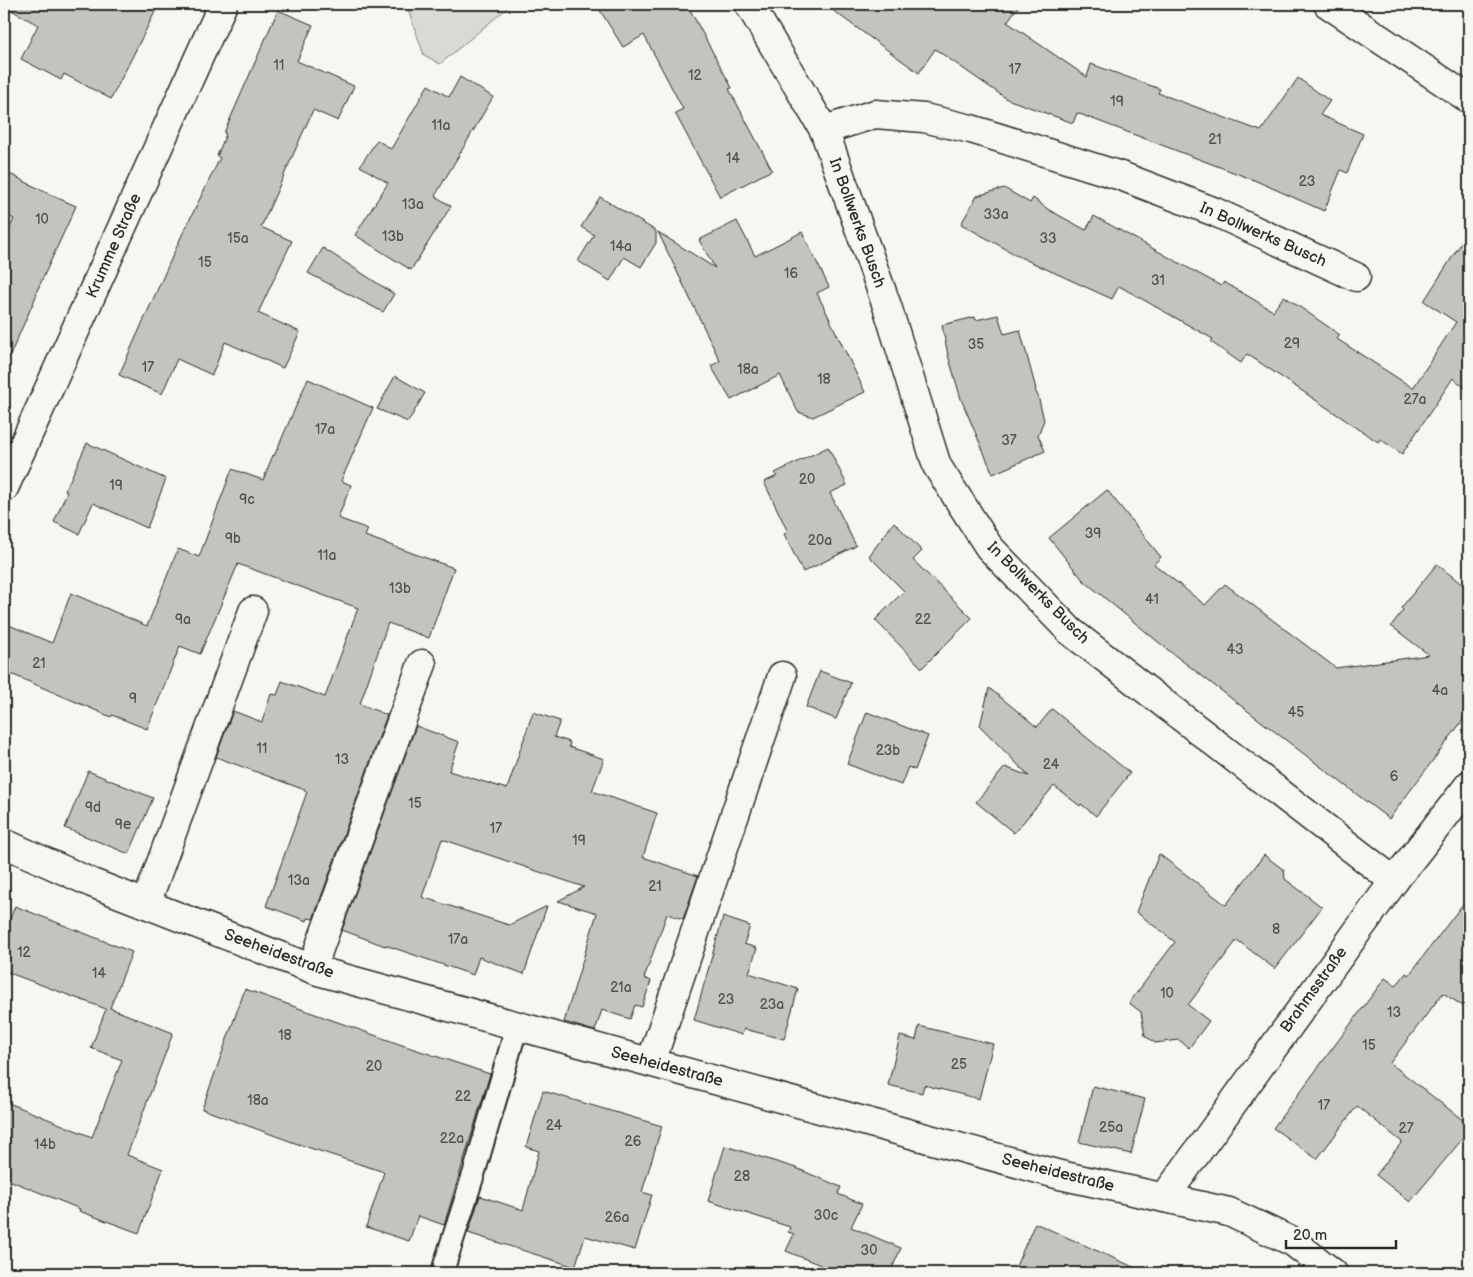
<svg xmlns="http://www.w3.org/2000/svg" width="1473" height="1277" font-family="'Balsamiq Sans',sans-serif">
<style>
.green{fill:#d9d9d5;stroke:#828280}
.building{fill:#c3c3c0;stroke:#2b2b2b}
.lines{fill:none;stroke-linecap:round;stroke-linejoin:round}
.lane-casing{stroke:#2b2b2b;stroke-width:25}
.street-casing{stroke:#2b2b2b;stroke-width:31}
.secondary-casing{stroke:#2b2b2b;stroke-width:31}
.lane{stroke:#f6f6f2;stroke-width:21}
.street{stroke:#f6f6f2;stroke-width:28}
.secondary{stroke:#f6f6f2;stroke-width:28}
.labels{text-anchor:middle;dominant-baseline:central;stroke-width:4;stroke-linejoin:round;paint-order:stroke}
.number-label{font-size:14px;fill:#515150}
.street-label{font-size:16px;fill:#2b2b2b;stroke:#f6f6f2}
</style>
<rect width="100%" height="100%" fill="#f6f6f2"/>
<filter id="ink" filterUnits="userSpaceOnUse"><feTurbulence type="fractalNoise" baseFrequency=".02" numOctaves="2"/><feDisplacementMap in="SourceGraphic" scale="10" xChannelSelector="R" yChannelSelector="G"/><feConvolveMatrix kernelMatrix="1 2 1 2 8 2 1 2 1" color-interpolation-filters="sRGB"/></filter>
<g filter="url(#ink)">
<!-- green -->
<path class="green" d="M 406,4 L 512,4 L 440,64 L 424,55 Z"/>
<!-- building -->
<g class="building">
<path d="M 4,4 L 159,4 L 111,99 L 64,74 L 61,80 L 21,59 L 38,25 L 4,6 Z"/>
<path d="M 596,4 L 697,4 L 689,8 L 732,88 L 729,89 L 772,170 L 720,197 L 675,113 L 683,109 L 644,35 L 623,47 Z"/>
<path d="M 824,4 L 1020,4 L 1007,22 L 1087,77 L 1091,64 L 1160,89 L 1158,93 L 1261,131 L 1298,78 L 1330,101 L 1320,115 L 1363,134 L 1347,173 L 1341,170 L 1324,211 L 1254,180 L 1077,113 L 1073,123 L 1007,99 L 935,49 L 919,73 Z"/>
<path d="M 278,10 L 313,25 L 297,61 L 354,86 L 338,121 L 313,110 L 261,227 L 292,241 L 258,313 L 300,332 L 283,368 L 225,342 L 212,375 L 177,359 L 162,394 L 119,375 L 182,235 L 220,158 L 217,156 L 226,134 L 224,133 Z"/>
<path d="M 460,77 L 493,97 L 435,196 L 451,206 L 411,270 L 355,235 L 388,183 L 360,166 L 377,140 L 391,149 L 428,85 L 449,97 Z"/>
<path d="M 4,171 L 51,195 L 76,206 L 36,293 L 37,294 L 4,369 L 4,241 L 14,219 L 4,214 Z"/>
<path d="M 1004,188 L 1030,203 L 1033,198 L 1049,210 L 1086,230 L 1094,216 L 1221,286 L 1224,282 L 1273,311 L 1284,296 L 1340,335 L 1337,339 L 1413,388 L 1456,322 L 1424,301 L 1469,231 L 1469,391 L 1453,378 L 1402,454 L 1380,439 L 1378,442 L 1247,354 L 1241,363 L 1211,342 L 1213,339 L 1119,286 L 1112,299 L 1020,257 L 961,224 L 977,196 Z"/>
<path d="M 600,197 L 656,231 L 656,243 L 641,267 L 624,257 L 610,281 L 578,261 L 594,235 L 581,227 Z"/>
<path d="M 737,221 L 755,256 L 802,232 L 829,287 L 817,293 L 865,392 L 813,417 L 798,412 L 780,375 L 731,400 L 711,366 L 720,361 L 658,232 L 715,268 L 699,240 Z"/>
<path d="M 323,248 L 394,294 L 383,312 L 308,273 Z"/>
<path d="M 998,315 L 1004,334 L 1020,330 L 1036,389 L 1035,390 L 1038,396 L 1044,420 L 1038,435 L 1045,451 L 993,474 L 961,399 L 948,355 L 942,325 L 975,317 L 976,320 Z"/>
<path d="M 395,376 L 425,393 L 408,422 L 377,409 Z"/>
<path d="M 308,379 L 373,408 L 341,481 L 351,485 L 338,518 L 368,529 L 365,536 L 454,568 L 429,638 L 388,623 L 360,704 L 387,715 L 313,919 L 308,918 L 307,921 L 266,906 L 307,792 L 304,791 L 305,790 L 216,757 L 233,711 L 262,722 L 271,694 L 277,695 L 282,681 L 325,697 L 358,608 L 238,564 L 200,654 L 180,646 L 147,729 L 112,715 L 111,717 L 4,671 L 4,623 L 52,643 L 71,593 L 147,626 L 178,549 L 199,557 L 232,469 L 263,480 L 273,455 L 274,456 Z"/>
<path d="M 87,443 L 166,479 L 147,528 L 93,503 L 79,534 L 54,522 L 67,492 L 65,491 Z"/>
<path d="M 828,447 L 847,485 L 830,493 L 856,546 L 803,572 L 784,534 L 788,532 L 764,482 L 777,476 L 775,473 Z"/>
<path d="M 1107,490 L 1161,557 L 1154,564 L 1205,605 L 1225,584 L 1336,668 L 1429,655 L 1391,626 L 1403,610 L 1401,608 L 1437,564 L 1469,590 L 1469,712 L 1389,819 L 1168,650 L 1083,580 L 1049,538 Z"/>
<path d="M 894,522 L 922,551 L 913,560 L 972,618 L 922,668 L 875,620 L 904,591 L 869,556 Z"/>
<path d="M 820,671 L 851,683 L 836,719 L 806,707 Z"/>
<path d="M 989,688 L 1037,727 L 1052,709 L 1130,773 L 1096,816 L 1081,804 L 1080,806 L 1054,786 L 1014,833 L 976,802 L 1005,767 L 1029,776 L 980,726 Z"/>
<path d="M 533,712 L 560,721 L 554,737 L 570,742 L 569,747 L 604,759 L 592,791 L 657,813 L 643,857 L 698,876 L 683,919 L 667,914 L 644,978 L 651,981 L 642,1007 L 635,1005 L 630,1019 L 602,1010 L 595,1031 L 564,1022 L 597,913 L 558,901 L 584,887 L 442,839 L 422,897 L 509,925 L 547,906 L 524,974 L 479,957 L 473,975 L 385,945 L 385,946 L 342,930 L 416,726 L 459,742 L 449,771 L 507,789 Z"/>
<path d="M 867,712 L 928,736 L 915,770 L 908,767 L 901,785 L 847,764 Z"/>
<path d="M 88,771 L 153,798 L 129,854 L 65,828 Z"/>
<path d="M 1159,854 L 1226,905 L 1264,855 L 1284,870 L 1285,879 L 1322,907 L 1275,969 L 1237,940 L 1188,1005 L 1209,1021 L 1189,1048 L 1179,1040 L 1155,1043 L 1145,1036 L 1141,1012 L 1129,1003 L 1175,942 L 1136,912 Z"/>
<path d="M 1469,896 L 1469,1010 L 1443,993 L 1390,1063 L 1469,1125 L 1469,1131 L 1410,1202 L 1376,1175 L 1402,1142 L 1357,1106 L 1317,1159 L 1273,1128 L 1385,978 L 1396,986 L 1406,973 L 1409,975 Z"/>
<path d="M 15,906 L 132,952 L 110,1008 L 173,1033 L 127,1155 L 163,1169 L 139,1233 L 79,1211 L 80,1209 L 4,1178 L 4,1101 L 92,1137 L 122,1060 L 91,1048 L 106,1009 L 4,971 L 4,934 Z"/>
<path d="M 723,917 L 750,926 L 744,944 L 757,948 L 749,973 L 798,989 L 784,1039 L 744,1029 L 742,1035 L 694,1020 Z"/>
<path d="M 245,989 L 402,1045 L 490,1074 L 444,1225 L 418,1216 L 409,1241 L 366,1227 L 384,1172 L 295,1143 L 202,1109 Z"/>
<path d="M 919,1026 L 993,1044 L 979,1099 L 924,1085 L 922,1093 L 888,1085 L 900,1036 L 916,1040 Z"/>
<path d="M 1093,1086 L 1145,1099 L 1131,1154 L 1079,1142 Z"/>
<path d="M 543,1091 L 662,1126 L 642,1192 L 652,1195 L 635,1250 L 585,1236 L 575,1267 L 468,1233 L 480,1196 L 523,1210 L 539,1151 L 526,1147 Z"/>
<path d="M 725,1146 L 796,1168 L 841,1187 L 838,1194 L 862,1204 L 851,1227 L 901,1248 L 890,1273 L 840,1273 L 786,1251 L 794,1234 L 788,1232 L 790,1227 L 708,1201 Z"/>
<path d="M 1035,1223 L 1093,1249 L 1147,1273 L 1013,1273 Z"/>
</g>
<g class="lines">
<!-- lane casing -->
<g class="lane-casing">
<path id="lane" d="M 442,1273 L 474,1173 L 517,1026"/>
</g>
<!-- street casing -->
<g class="street-casing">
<g id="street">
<path d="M 749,4 L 824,130"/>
<path d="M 1356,277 L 1215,212 L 1121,176 L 971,129 L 924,118 L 875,114 L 824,130 L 887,306 L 937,466 L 989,547 L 1070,631 L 1394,881"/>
<path d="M 4,488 L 223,4"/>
<path d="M 4,843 L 92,883 L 318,971 L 1060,1175 L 1229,1212 L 1293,1242 L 1333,1273"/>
<path d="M 146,904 L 253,611"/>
<path d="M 312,968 L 422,664"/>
<path d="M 651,1062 L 782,676"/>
<path d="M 1164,1198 L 1394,881 L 1469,785"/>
</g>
</g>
<!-- secondary casing -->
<g class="secondary-casing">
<path id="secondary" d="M 1328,4 L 1469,99"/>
</g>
<!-- lane -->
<use href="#lane" class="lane"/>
<!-- street -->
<use href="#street" class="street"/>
<!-- secondary -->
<use href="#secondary" class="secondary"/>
</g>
</g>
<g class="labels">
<!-- number labels -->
<g class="number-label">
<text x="279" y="65">11</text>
<text x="1015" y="69">17</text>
<text x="695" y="75">12</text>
<text x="1117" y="101">19</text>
<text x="441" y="125">11a</text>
<text x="1215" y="139">21</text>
<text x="733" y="158">14</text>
<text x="1307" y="181">23</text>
<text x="413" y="204">13a</text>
<text x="996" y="214">33a</text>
<text x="42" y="219">10</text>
<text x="393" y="236">13b</text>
<text x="238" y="238">15a</text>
<text x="1048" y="238">33</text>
<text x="621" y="246">14a</text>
<text x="205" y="262">15</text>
<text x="791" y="273">16</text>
<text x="1158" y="280">31</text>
<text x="1292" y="343">29</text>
<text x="976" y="344">35</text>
<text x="148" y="367">17</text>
<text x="748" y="369">18a</text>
<text x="824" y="379">18</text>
<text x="1415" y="399">27a</text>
<text x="325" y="429">17a</text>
<text x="1009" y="440">37</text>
<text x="807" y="479">20</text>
<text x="116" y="485">19</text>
<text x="247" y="499">9c</text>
<text x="1093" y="533">39</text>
<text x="233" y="538">9b</text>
<text x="820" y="540">20a</text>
<text x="327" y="555">11a</text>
<text x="400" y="588">13b</text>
<text x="1152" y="599">41</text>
<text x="183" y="619">9a</text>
<text x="923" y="619">22</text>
<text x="1235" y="649">43</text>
<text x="39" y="663">21</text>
<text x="1440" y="690">4a</text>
<text x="133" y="698">9</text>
<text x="1296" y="712">45</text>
<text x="262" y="748">11</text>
<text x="888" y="750">23b</text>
<text x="342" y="759">13</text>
<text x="1051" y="764">24</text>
<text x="1394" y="776">6</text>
<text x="415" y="803">15</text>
<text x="93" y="807">9d</text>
<text x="123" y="824">9e</text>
<text x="496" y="828">17</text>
<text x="579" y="840">19</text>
<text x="299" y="880">13a</text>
<text x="655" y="886">21</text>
<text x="1276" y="929">8</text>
<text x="458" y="939">17a</text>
<text x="24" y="952">12</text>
<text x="99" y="973">14</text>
<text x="621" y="987">21a</text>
<text x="1167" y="993">10</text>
<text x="726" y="999">23</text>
<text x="772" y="1004">23a</text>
<text x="1394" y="1012">13</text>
<text x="285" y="1035">18</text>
<text x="1369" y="1045">15</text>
<text x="959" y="1064">25</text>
<text x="374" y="1066">20</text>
<text x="463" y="1096">22</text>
<text x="258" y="1100">18a</text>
<text x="1324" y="1105">17</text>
<text x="554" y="1125">24</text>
<text x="1111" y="1127">25a</text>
<text x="1406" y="1128">27</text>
<text x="452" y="1138">22a</text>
<text x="633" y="1141">26</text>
<text x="45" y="1144">14b</text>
<text x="742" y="1176">28</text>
<text x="826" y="1215">30c</text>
<text x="617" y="1217">26a</text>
<text x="869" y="1250">30</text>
</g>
<!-- street labels -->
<g class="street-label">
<text transform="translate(857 223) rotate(70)">In Bollwerks Busch</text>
<text transform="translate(1263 235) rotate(24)">In Bollwerks Busch</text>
<text transform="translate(114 246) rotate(-66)">Krumme Straße</text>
<text transform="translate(1038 593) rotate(45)">In Bollwerks Busch</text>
<text transform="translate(279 954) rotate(20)">Seeheidestraße</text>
<text transform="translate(1314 990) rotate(-54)">Brahmsstraße</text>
<text transform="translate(667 1067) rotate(15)">Seeheidestraße</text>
<text transform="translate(1058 1173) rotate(14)">Seeheidestraße</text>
</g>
</g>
<!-- margin -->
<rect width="1473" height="1277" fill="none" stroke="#f6f6f2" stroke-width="20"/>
<rect x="10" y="10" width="1453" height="1257" fill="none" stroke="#2b2b2b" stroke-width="2" filter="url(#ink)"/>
<!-- scale -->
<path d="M1286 1240v8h110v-8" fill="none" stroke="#2b2b2b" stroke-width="2.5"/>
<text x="1293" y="1240" font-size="15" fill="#2b2b2b" stroke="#f6f6f2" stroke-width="4" paint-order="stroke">20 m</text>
</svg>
